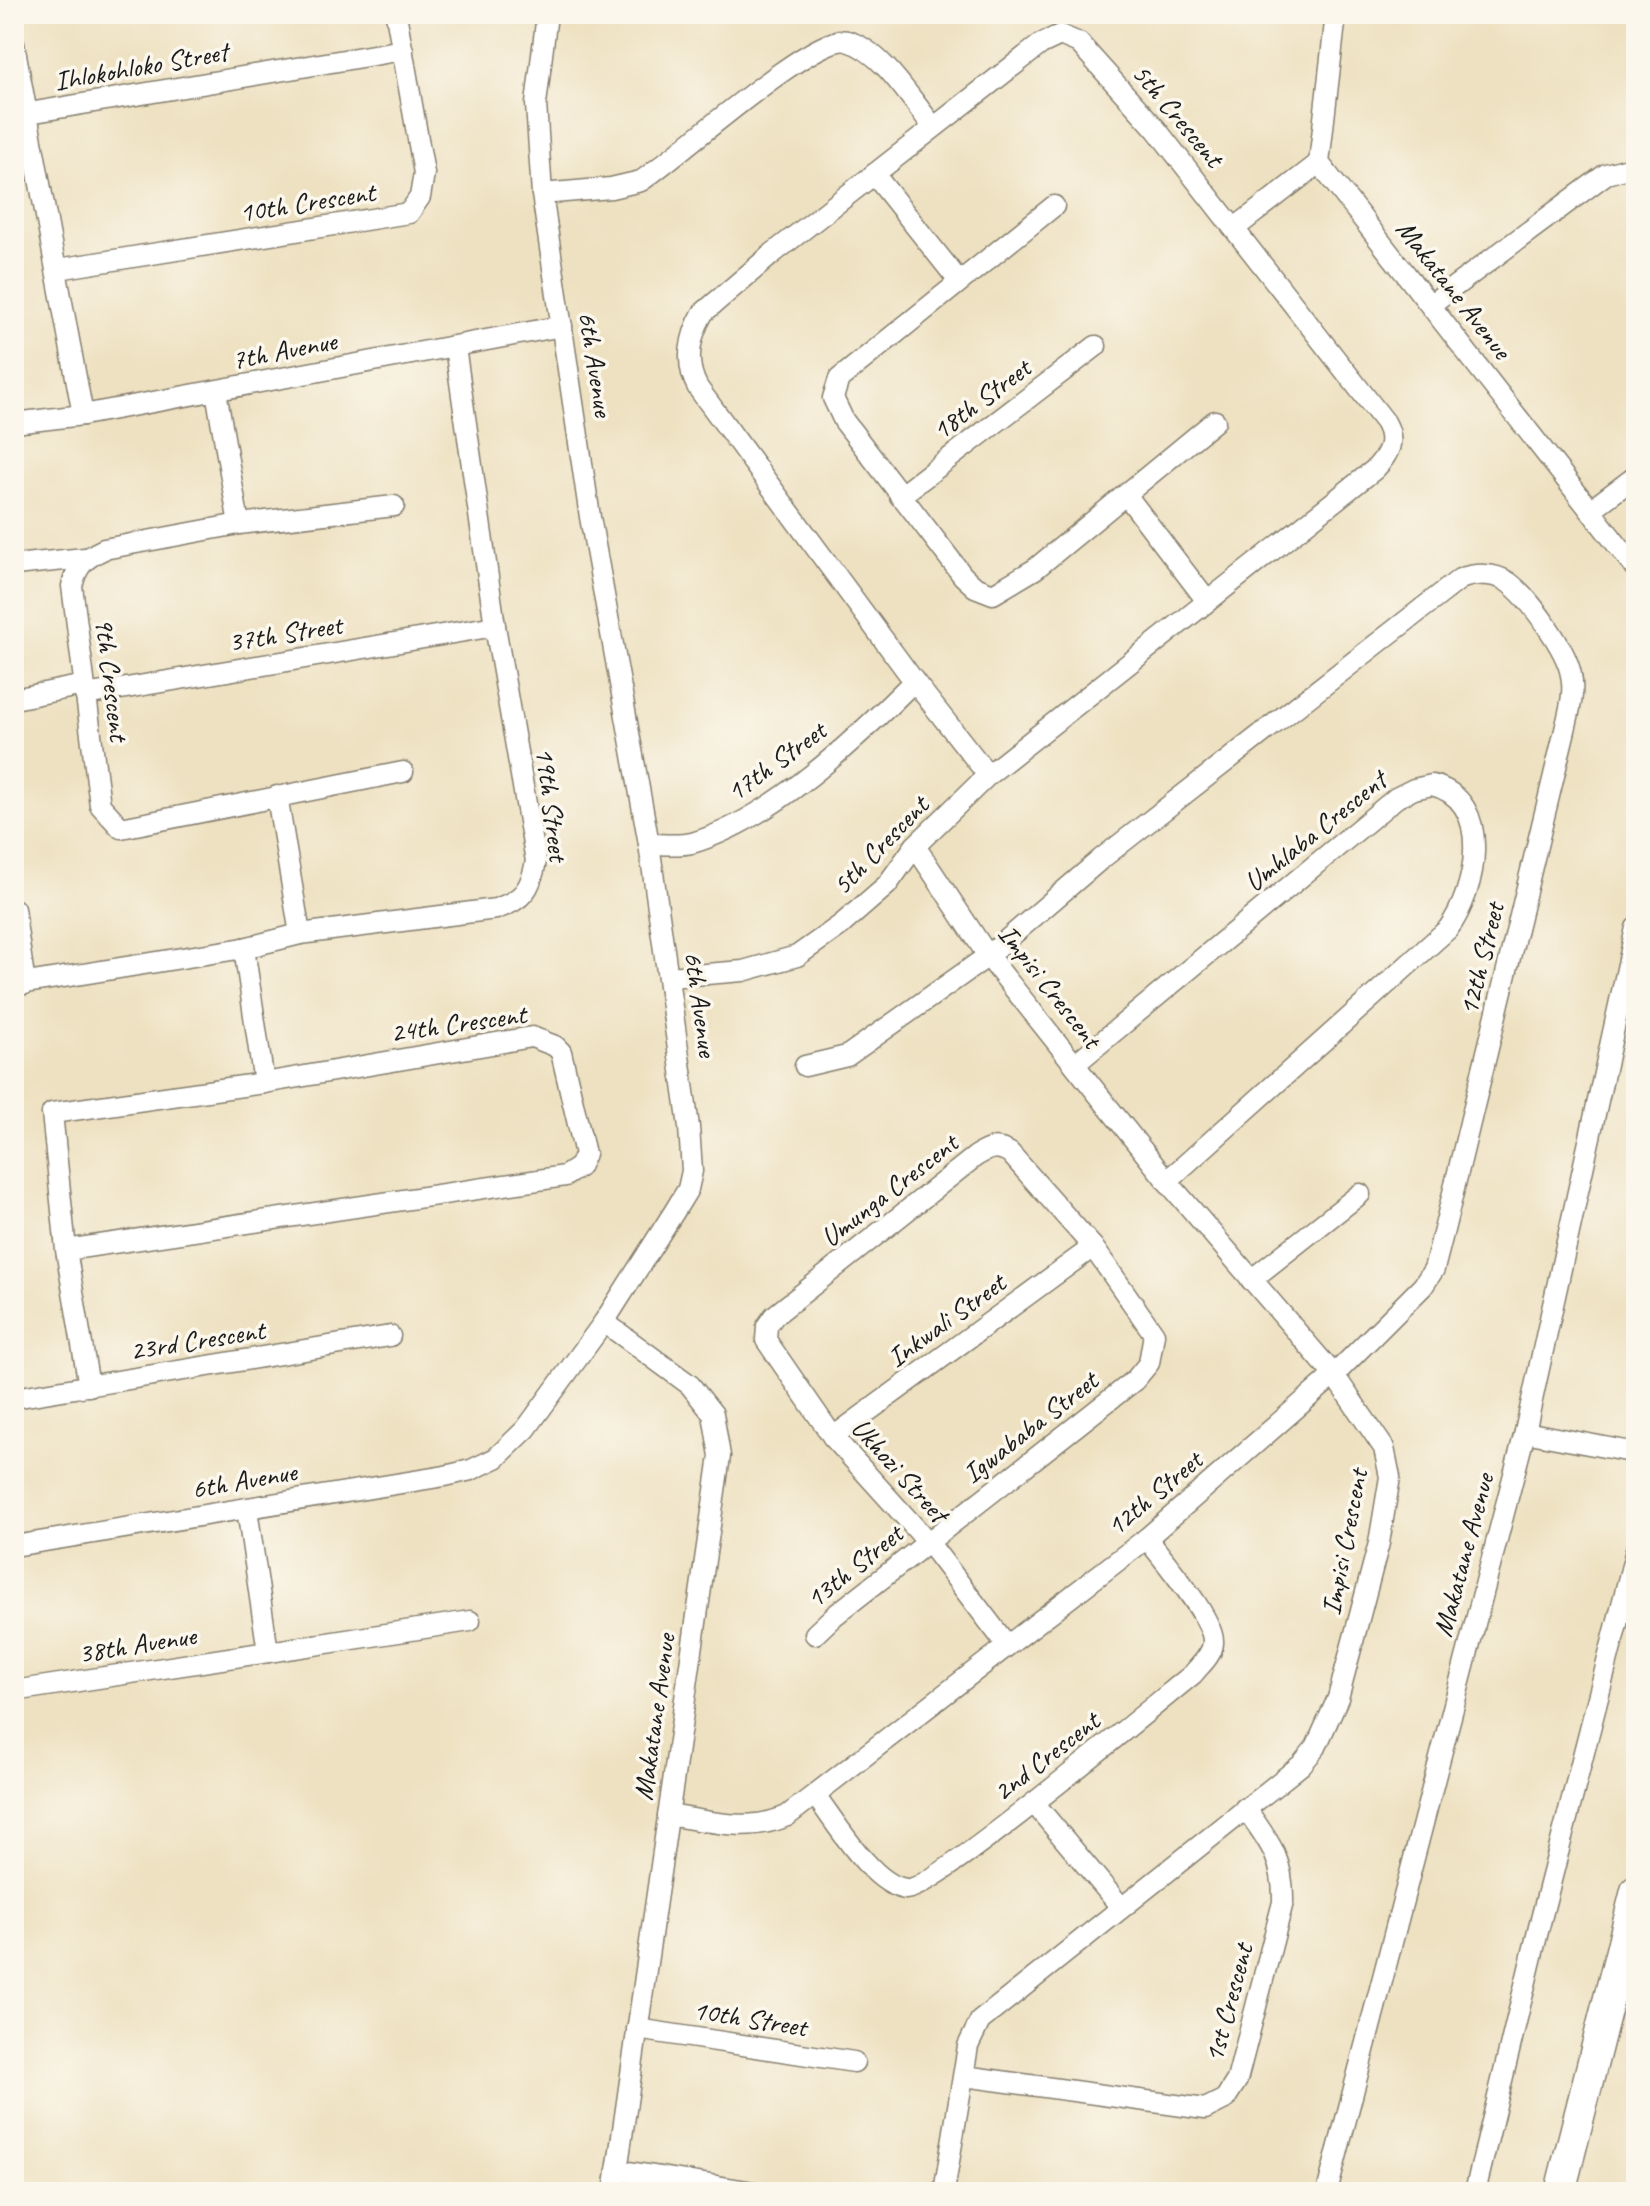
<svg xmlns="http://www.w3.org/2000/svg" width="1650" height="2206" font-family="Caveat,sans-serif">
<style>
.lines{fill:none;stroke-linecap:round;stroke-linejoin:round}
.minor-casing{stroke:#857e6e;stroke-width:23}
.secondary-casing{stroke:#857e6e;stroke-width:33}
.minor{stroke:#fff;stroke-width:20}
.secondary{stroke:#fff;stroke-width:30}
.labels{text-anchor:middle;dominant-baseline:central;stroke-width:7;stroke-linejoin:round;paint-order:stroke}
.street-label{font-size:28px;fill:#1c1c1c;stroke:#fbf7ec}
</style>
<rect width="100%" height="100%" fill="#fbf7ec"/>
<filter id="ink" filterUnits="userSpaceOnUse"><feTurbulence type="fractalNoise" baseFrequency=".0125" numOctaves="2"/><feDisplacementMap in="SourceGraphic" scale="16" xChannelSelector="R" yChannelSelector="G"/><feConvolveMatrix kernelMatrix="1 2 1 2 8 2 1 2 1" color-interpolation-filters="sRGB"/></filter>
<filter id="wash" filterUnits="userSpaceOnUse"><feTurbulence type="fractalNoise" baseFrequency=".006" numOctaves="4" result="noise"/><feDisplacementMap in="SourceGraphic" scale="32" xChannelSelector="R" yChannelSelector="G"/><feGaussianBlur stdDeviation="1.8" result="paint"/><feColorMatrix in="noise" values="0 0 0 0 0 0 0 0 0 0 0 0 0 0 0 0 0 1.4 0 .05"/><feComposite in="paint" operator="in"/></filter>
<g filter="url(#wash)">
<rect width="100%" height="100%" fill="#eee1c1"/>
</g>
<g filter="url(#ink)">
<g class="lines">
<!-- minor casing -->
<g class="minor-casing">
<g id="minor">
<path d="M 1336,14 L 1319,163 L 1636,569"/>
<path d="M 14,44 L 83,415"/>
<path d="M 29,113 L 403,50"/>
<path d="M 874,174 L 958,280"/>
<path d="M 542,194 L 611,188 L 641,181 C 676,158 815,32 847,41 C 883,51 910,99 933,126"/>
<path d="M 1054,206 L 839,379 L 833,398 L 844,421 L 963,576 L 975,587 L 993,594 L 1035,569 L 1215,421"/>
<path d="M 1235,228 L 1319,163"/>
<path d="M 58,269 L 409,213 L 420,197 L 424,173 L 396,14"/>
<path d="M 1431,304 L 1606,174 L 1636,166"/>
<path d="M 216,391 L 239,524"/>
<path d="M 14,423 L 83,415 L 562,326"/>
<path d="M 900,496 L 1096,346"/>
<path d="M 1127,496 L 1207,601"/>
<path d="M 394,506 L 239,524 L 104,549 C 85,558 77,565 72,586 L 100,805 L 121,828 L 403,772"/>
<path d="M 1592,509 L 1636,476"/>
<path d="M 14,565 L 85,558"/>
<path d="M 85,695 L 495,626"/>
<path d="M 14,699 L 84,685"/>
<path d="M 277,796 L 300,934"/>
<path d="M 649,844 C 662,844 679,846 692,843 C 772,820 856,739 914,681"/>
<path d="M 915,846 L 988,956 L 1167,1181 L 1334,1375 L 1384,1448 L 1390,1477 L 1379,1543 L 1338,1698 L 1316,1747 L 1301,1765 L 980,2021 L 968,2046 L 944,2192"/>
<path d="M 14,909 L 25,984"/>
<path d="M 244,948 L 264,1083"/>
<path d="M 669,977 L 743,971 L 797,956 L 841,925 L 887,885 L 915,846 L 988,775 L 1375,469 C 1389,454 1396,441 1385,422 L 1156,129 L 1079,43 L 1060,35 L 1041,44 L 772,254 L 703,313 C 690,336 684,363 698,388 L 914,681 L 988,775"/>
<path d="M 14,985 L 244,948 L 300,934 L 496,909 C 523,900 531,889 536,861 L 495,626 L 455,347"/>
<path d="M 1075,1064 L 1396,798 L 1414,789 L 1432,785 C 1495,800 1476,892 1448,929 L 1167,1181"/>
<path d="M 66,1250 L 565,1176 L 579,1167 L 585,1154 L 561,1052 L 555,1046 L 532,1037 L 264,1083 L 52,1113 L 66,1250 L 89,1386"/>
<path d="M 1251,1280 L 1360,1194"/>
<path d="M 604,1322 L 690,1385 L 713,1414 L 720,1456 L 614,2192"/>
<path d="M 14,1398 L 390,1336"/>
<path d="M 1525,1432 L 1636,1453"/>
<path d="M 833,1437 L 1093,1247"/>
<path d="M 247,1509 L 268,1652"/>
<path d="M 14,1546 L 445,1476 L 471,1470 L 496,1458 L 526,1429 L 604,1322 L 674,1212 L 688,1189 L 692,1171 L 689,1127 L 649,844 L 590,517 L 542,194 L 536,104 L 547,14"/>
<path d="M 815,1634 L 834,1616 L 1135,1380 L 1149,1363 L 1154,1334 L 1093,1247 L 1010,1153 C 996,1145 989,1148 976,1156 L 774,1316 L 767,1326 L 766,1340 L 833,1437 L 928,1542 L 1006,1644"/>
<path d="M 14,1691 L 470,1621"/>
<path d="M 815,1795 C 835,1821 873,1886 906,1889 C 933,1891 1157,1703 1193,1674 C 1200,1665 1212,1656 1213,1643 C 1215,1619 1162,1559 1147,1538"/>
<path d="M 1034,1803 L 1121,1907"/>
<path d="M 668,1815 C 709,1821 748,1833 787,1816 L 1147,1538 L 1334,1375 L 1423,1286 L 1434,1269 L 1445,1226 L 1565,730 C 1569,712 1575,693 1571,675 C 1567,650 1529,597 1508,582 C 1495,573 1475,573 1460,579 L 1101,859 L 988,956 L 847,1056 L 805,1066"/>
<path d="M 637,2029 L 854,2062"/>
<path d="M 964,2076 L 1205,2109 L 1225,2099 L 1237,2080 L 1283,1902 C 1284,1859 1269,1841 1245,1808"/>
<path d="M 617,2170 L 754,2192"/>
<path d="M 1327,2192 L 1525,1432 L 1636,928"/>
<path d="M 1475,2192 L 1539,1927 L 1636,1550"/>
</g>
</g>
<!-- secondary casing -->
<g class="secondary-casing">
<path id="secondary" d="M 1560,2192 L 1636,1891"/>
</g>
<!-- minor -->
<use href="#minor" class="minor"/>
<!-- secondary -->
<use href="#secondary" class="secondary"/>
</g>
</g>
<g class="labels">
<!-- street labels -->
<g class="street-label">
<text transform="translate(141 66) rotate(-10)">Ihlokohloko Street</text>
<text transform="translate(1178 115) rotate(50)">5th Crescent</text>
<text transform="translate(307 202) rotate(-9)">10th Crescent</text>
<text transform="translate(1454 289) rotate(52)">Makatane Avenue</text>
<text transform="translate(284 350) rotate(-11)">7th Avenue</text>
<text transform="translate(596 364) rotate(81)">6th Avenue</text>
<text transform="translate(981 399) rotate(-37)">18th Street</text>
<text transform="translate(285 633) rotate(-9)">37th Street</text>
<text transform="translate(112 679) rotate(83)">9th Crescent</text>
<text transform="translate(776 761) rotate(-36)">17th Street</text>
<text transform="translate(552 804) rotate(83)">19th Street</text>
<text transform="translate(1315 831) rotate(-39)">Umhlaba Crescent</text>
<text transform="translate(880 845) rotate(-46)">5th Crescent</text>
<text transform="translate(1481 959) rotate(-76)">12th Street</text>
<text transform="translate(1050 986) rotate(52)">Impisi Crescent</text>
<text transform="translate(701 1004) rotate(82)">6th Avenue</text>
<text transform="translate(458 1023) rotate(-8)">24th Crescent</text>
<text transform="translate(889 1190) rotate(-38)">Umunga Crescent</text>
<text transform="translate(946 1320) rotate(-36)">Inkwali Street</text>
<text transform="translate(197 1340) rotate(-9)">23rd Crescent</text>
<text transform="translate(1030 1427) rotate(-38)">Igwababa Street</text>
<text transform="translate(900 1470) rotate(48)">Ukhozi Street</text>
<text transform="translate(244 1480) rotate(-10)">6th Avenue</text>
<text transform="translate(1154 1493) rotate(-40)">12th Street</text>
<text transform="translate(1344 1542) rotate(-79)">Impisi Crescent</text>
<text transform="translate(1463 1555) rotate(-75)">Makatane Avenue</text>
<text transform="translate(854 1566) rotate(-39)">13th Street</text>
<text transform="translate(137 1644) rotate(-9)">38th Avenue</text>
<text transform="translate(654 1717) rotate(-82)">Makatane Avenue</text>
<text transform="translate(1046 1756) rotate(-38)">2nd Crescent</text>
<text transform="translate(1228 2003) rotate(-75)">1st Crescent</text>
<text transform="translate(750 2018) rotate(9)">10th Street</text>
</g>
</g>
<!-- margin -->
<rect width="1650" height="2206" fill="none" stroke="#fbf7ec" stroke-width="48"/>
</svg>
